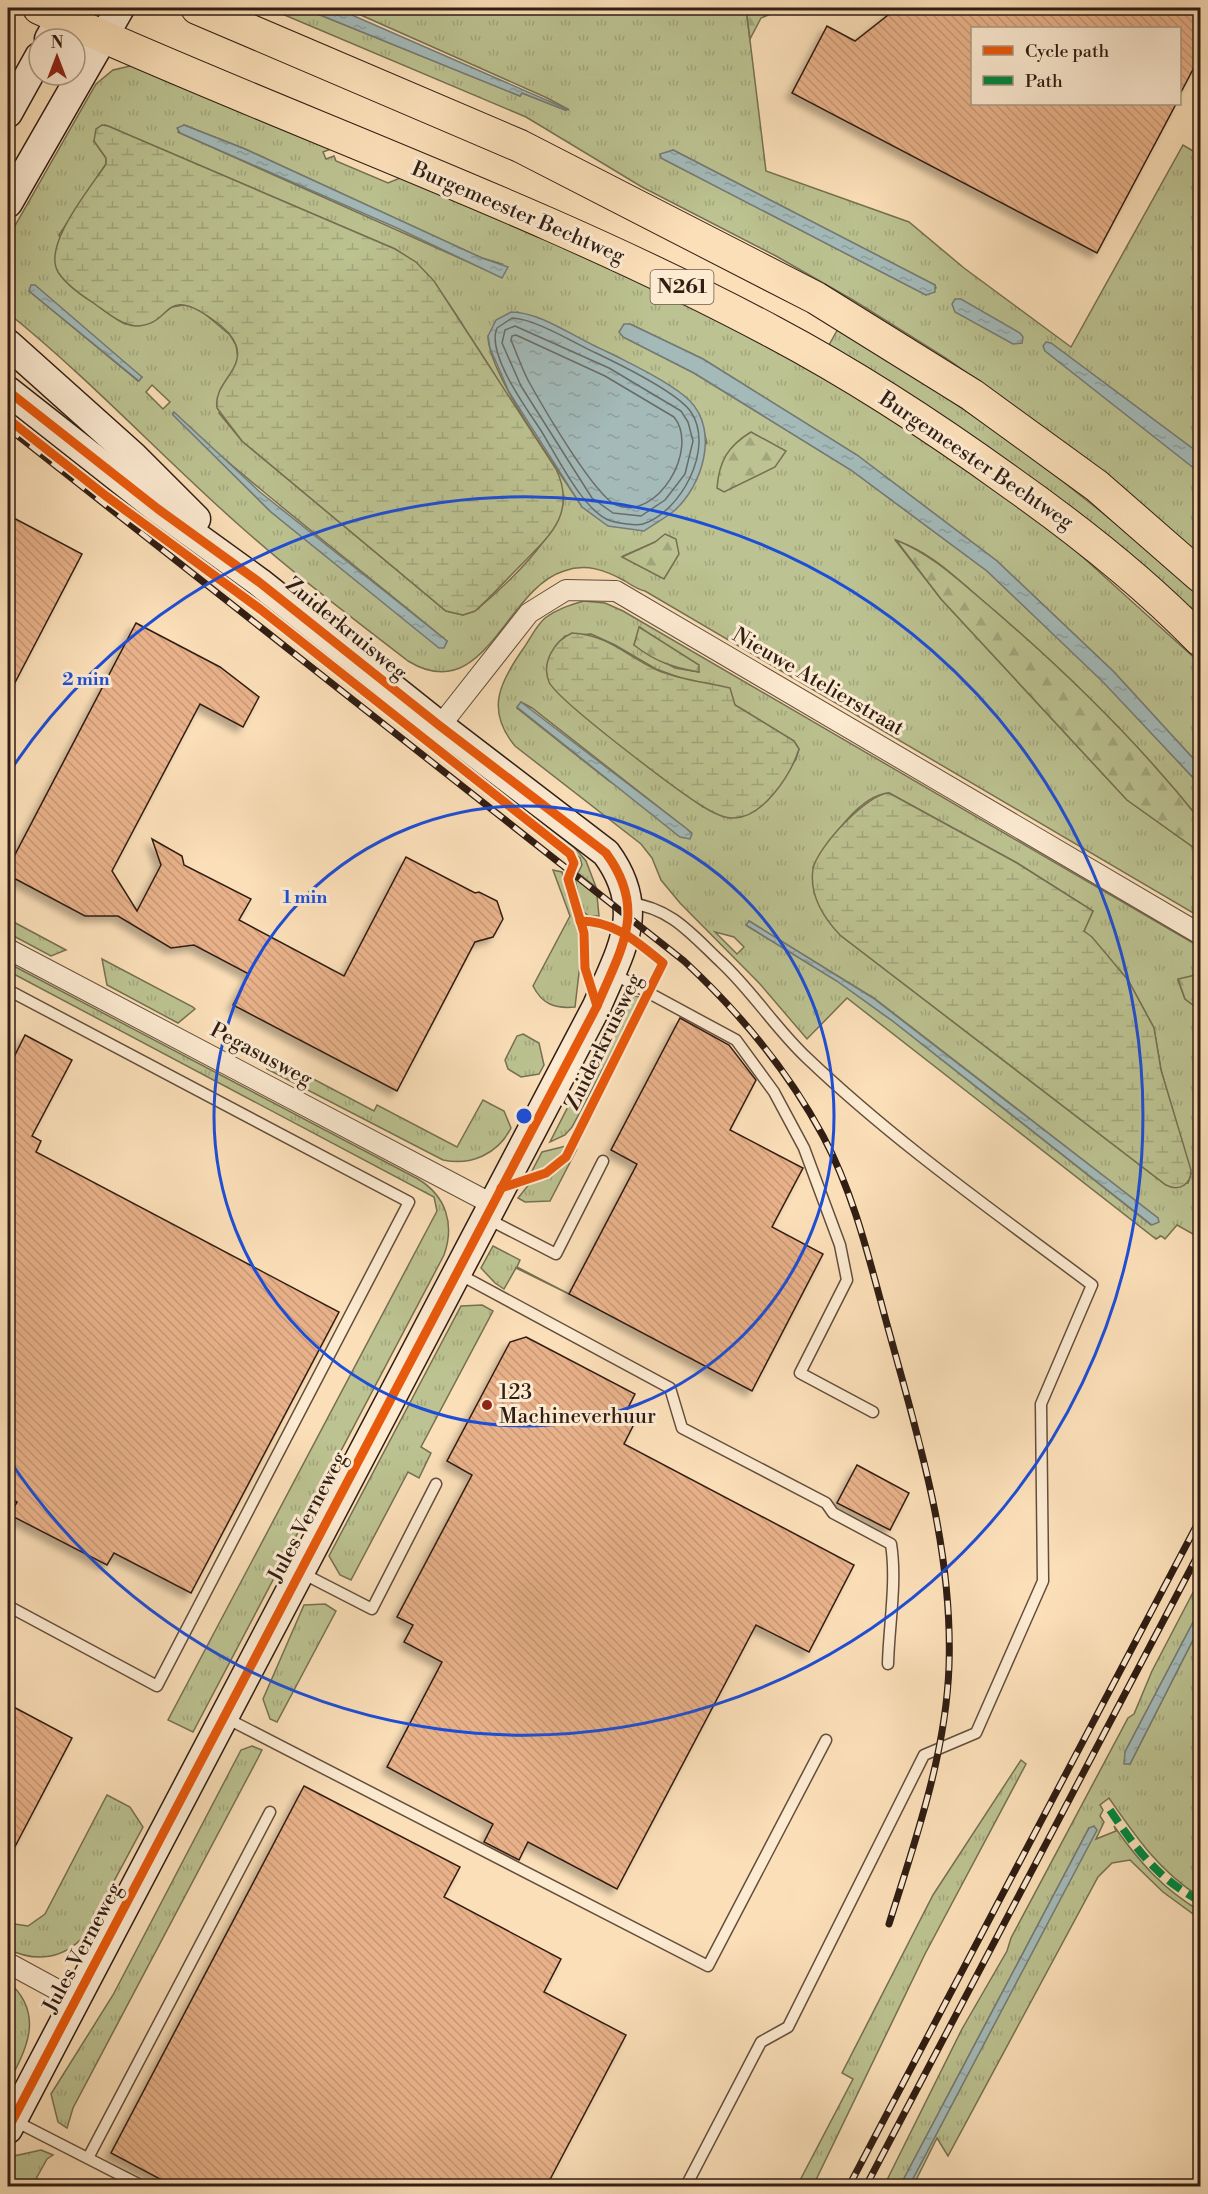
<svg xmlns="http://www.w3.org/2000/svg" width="1208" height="2194" font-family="'Libre Bodoni',serif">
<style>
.grass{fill:url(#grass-tufts);stroke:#767052;stroke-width:1.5;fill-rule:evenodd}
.forest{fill:url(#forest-firs);stroke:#767052;stroke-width:1.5}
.wetland{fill:url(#wetland-marsh);stroke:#767052;stroke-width:1.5}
.water{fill:url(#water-ripples);stroke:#757b77;stroke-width:1.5}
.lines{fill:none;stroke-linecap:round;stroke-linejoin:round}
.shore{stroke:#6a6c66;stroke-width:1.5}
.building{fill:url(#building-back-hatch);stroke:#301d13;stroke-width:1.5;filter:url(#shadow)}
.lane-casing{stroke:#634e3c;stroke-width:13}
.street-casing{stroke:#634e3c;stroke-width:22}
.secondary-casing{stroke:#301d13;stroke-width:31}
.primary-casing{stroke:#301d13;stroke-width:34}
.lane{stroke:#fcead1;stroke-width:10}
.street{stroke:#fcead1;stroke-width:20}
.secondary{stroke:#fcead1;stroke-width:28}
.primary{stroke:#fbdfb8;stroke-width:32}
.rail-casing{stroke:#301d13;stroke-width:7}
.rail{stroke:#fcead1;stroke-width:4.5;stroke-dasharray:14;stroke-linecap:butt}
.quiet{stroke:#00873e;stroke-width:8;stroke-dasharray:15 8;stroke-linecap:butt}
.cycleway-casing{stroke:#fcead1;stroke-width:13}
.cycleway{stroke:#e8590c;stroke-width:9}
.ring{fill:none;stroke:#1d4ed8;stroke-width:3}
.poi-dot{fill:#8f2418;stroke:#fcead1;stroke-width:2}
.labels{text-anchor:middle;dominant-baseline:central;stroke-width:6;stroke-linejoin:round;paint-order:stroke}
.shield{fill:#fcead1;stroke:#6d5a4c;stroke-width:1.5}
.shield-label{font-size:20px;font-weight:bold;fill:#301d13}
.street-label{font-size:21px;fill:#301d13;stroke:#fcead1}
.poi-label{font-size:21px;fill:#301d13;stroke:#fcead1;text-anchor:start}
.centre{fill:#1d4ed8;stroke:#fcead1;stroke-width:3}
.ring-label{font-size:18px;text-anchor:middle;font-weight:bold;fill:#1d4ed8;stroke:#fcead1;stroke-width:6;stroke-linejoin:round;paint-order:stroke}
</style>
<defs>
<pattern id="grass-tufts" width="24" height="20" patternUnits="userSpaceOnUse" patternTransform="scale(1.5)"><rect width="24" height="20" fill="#bcc291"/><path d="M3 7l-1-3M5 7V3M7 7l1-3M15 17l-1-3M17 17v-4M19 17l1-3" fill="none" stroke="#a2a67c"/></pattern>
<pattern id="forest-firs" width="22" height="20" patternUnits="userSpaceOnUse" patternTransform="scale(1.5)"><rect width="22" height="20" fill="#bcc291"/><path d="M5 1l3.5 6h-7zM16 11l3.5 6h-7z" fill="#a2a67c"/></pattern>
<pattern id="wetland-marsh" width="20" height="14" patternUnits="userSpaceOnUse" patternTransform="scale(1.5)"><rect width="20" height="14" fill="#bcc291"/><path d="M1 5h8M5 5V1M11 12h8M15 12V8" fill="none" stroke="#a2a67c"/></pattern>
<pattern id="water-ripples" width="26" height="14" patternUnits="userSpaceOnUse" patternTransform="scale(1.5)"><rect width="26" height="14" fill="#a3bab9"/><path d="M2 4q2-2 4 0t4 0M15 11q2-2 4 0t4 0" fill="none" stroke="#8d9f9e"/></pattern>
<pattern id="building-back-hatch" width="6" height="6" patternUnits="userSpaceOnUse" patternTransform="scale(1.5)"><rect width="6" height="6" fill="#e8b189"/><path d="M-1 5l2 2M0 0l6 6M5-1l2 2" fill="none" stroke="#c79875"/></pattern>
<filter id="shadow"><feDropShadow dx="-5.5" dy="5.5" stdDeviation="3" flood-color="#0004"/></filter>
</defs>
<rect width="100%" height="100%" fill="#fbdfb8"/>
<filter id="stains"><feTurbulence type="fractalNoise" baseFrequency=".00333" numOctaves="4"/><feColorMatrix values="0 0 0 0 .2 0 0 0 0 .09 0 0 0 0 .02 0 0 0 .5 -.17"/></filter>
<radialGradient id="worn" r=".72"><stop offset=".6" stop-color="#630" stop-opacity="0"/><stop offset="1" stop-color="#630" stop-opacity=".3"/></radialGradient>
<!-- grass -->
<g class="grass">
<path d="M 268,8 L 303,8 L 520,96 L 522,93 L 565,110 L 568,109 L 545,97 L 345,8 L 746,8 L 766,171 L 909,222 L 964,268 L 1071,347 L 1183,145 L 1200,155 L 1200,557 L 1082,456 L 1036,422 L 946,358 L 853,300 L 776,256 L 642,187 L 526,117 ZM 673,150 L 935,285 L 936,288 L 926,295 L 661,158 L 660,155 Z"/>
<path d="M 8,33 L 13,55 L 8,77 Z"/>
<path d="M 130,66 L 143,67 L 331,149 L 323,152 L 326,159 L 334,156 L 336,161 L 388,183 L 405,176 L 727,321 L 918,433 L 1065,541 L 1200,663 L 1200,766 L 1114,672 L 997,561 L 857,455 L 703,359 L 630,324 L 623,337 L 694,373 L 851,470 L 987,571 L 1104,682 L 1200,785 L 1200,820 C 1136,740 1060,666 982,600 C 956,578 930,551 896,541 L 941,599 L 1127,800 L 1200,852 L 1200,917 L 645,591 C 639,590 631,585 625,581 C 605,570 586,563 564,571 C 505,589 485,708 408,661 C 351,617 294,574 240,526 C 161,456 90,379 8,313 L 8,238 L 96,84 L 113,70 ZM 105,125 L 395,249 C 432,273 448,302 471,338 C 505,389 535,442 564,496 C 562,534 504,587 475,611 L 463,615 L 446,611 L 242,441 L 219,413 L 238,358 L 236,345 L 230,335 L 199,309 L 189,304 L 172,307 L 150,323 L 125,324 L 120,321 L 84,296 L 59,235 L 106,164 L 106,158 L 94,141 ZM 184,125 L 245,149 L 482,258 L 502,264 L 486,270 L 180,133 L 178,132 ZM 29,291 L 142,377 L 138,381 ZM 517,312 L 616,356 L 684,396 L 700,416 L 707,443 L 582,507 C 559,471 488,374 488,336 ZM 152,385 L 170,402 L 163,409 L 146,392 ZM 172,413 C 261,493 355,565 447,641 L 446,644 L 439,647 L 271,512 ZM 655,542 L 664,578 L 623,556 Z"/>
<path d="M 839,327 C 967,408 1089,494 1200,597 L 1200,623 L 1008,461 L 917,399 L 829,345 Z"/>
<path d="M 8,405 L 431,733 L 425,734 Z"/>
<path d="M 584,601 L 605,603 L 623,611 L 1200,947 L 1200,974 L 1178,980 L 1185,999 L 1200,1010 L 1200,1238 L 1177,1225 L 1165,1239 L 1161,1236 L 1156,1239 L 847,998 L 807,1039 L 760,984 L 680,903 L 661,880 L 652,858 L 641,844 L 515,746 C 485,710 500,682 523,649 C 530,639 536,626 545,618 C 557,609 570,605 584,601 ZM 640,627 L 699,672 L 675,668 L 634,645 ZM 591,634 L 615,645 L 656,669 L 686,680 L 711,684 L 735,705 L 794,741 L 799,749 L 796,759 L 782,780 L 703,807 L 626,748 L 550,683 C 550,659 548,653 565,636 ZM 521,702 L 532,708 L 692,833 L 609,781 L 517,708 ZM 889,793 L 1017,863 L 1093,911 L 1084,931 L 1128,980 L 1154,1028 L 1161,1070 L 1191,1174 L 1188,1183 L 1166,1185 L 840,935 L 813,867 C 829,842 858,795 889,793 ZM 749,921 L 874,998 L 1158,1218 L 1158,1222 L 1151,1225 L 894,1022 L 837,981 L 747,926 ZM 715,932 L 734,937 L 744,947 L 737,954 Z"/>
<path d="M 439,743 L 574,847 L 586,861 L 596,887 L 578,873 L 582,865 L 580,858 L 441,747 Z"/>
<path d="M 553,870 L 562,872 L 582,947 L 575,1007 C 555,1009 542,1004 533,986 L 570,916 Z"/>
<path d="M 575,878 L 597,896 L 599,916 L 589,916 L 581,910 Z"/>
<path d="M 8,919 L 66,950 L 51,956 L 8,933 Z"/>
<path d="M 102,959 L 193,1007 L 195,1009 L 178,1023 L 107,985 Z"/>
<path d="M 8,963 L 418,1179 C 446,1196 455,1224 444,1255 L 193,1732 L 168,1720 L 437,1211 L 434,1197 L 8,971 Z"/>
<path d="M 625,995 L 641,997 L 572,1127 L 565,1135 L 550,1142 Z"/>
<path d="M 523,1034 L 539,1043 L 544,1065 L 539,1074 L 521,1077 L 508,1069 L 505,1060 L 517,1036 Z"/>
<path d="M 262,1052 L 374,1111 L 377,1105 L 457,1147 L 483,1100 L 504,1111 L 511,1128 C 498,1154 471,1166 443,1160 L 267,1069 Z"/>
<path d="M 566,1146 C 563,1159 544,1172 531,1173 L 542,1152 Z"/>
<path d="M 577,1149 L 550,1201 L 525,1202 L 518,1198 L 530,1183 L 559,1170 Z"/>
<path d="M 493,1246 L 520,1260 L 517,1267 L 569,1294 L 516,1268 L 504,1289 L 495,1283 L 481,1268 Z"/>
<path d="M 482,1305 L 493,1311 L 421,1447 L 431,1453 L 419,1478 L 408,1472 L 351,1580 L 340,1575 L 329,1556 L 461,1306 Z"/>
<path d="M 1200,1579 L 1200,1609 L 1125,1752 L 1130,1764 L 1200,1626 L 1200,1897 C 1159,1871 1136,1837 1109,1798 L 1100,1805 L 1103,1810 L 1100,1816 L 1104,1822 L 1096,1839 L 1116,1831 L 1114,1826 C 1139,1862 1163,1889 1200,1911 L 1200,1919 L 1163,1892 L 1130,1860 L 1112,1863 L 1098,1877 L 948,2156 L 937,2138 L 913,2186 L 909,2186 L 1096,1830 L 1089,1828 L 900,2186 L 884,2186 L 962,2029 L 1007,1951 L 1011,1938 L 1128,1718 L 1134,1714 L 1152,1671 Z"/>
<path d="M 325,1604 L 336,1611 L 277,1722 L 270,1719 L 263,1699 L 304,1605 Z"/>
<path d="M 252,1746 L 262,1750 L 258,1758 L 73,2108 L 67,2128 L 58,2122 L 51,2094 L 113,1995 L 241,1750 Z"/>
<path d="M 1021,1760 L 1026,1764 L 925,1954 L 813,2186 L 797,2186 L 853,2079 L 842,2073 L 933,1895 Z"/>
<path d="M 107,1795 L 130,1807 L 143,1827 L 85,1935 C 64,1959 36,1963 8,1949 L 8,1923 L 28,1926 L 45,1914 Z"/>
<path d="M 8,1981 C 45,2014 27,2048 8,2084 Z"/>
<path d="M 41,2150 L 53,2155 L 47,2159 L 32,2186 L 8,2186 L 8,2168 L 14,2156 Z"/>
</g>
<!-- forest -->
<g class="forest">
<path d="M 746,8 L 785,8 L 761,18 L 750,39 Z"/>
<path d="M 751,432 L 786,451 L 775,467 L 724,492 L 717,488 C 719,461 728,446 751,432 Z"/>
<path d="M 665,534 L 676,539 L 679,554 L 664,579 L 622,557 L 655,542 Z"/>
<path d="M 896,540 C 933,555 958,580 988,605 C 1064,670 1138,742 1200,820 L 1200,852 L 1127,800 L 941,599 Z"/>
<path d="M 639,627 L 699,665 L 699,672 C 674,668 654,661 634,645 Z"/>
<path d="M 1200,974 L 1200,1010 L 1185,999 L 1178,979 Z"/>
</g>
<!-- wetland -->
<g class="wetland">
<path d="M 102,125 L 108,126 L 395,249 L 416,262 L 434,281 L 556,469 C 578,515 547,538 518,568 C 504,582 490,598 475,611 L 463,615 L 446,611 L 242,441 L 217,408 C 213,383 245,370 236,345 C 232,334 221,325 212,319 C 162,283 173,326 136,326 C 120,325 104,310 92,302 C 81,295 65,283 58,272 C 42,245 91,187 106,164 L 106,158 L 94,141 L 96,129 Z"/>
<path d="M 572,633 C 609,635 626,656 657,670 C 680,680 705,682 730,688 L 735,705 L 794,741 L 799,749 C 791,774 763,819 732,818 C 722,818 710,811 702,806 C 678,791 558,701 549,682 C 541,663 554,641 572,633 Z"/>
<path d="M 889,793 L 1017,863 L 1093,911 L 1084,931 L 1092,937 L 1128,980 L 1154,1028 L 1161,1070 L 1191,1170 C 1191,1184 1180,1192 1166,1185 L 840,935 C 823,917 809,895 813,869 C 817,847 868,793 889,793 Z"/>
</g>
<!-- water -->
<g class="water">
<path d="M 303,8 L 336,8 L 569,110 L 565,110 L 522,93 L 520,96 Z"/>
<path d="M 184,125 L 245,149 L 482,258 L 508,267 L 502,278 L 397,228 L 180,133 L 177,128 Z"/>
<path d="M 673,150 L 935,285 L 935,292 L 926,295 L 661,158 L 660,154 Z"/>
<path d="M 31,285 L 35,285 L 142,377 L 139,381 L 29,291 Z"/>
<path d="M 955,299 L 961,299 L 1020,333 L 1023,337 L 1022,343 L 1013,344 L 955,312 L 952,304 Z"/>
<path d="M 511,312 C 539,312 571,335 595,346 C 620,358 671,382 690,401 C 719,431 703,485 674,511 C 665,518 654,524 644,531 L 608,526 L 582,507 L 509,392 L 490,348 L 488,336 L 496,320 Z"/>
<path d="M 624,324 L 630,324 L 703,359 L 857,455 L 997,561 L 1114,672 L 1200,766 L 1200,785 L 1103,682 L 987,571 L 851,470 L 694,373 L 623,337 L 619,332 Z"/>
<path d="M 1046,342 L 1051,343 L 1200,454 L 1200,473 L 1045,351 L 1043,346 Z"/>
<path d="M 174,412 L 260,492 L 447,641 L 444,648 L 439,648 L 271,512 L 173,415 Z"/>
<path d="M 521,702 L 687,829 L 692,834 L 690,839 L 680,837 L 517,707 Z"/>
<path d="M 749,921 L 873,998 L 1158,1218 L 1159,1222 L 1152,1225 L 894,1022 L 837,981 L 746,925 Z"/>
<path d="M 1200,1609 L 1200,1626 L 1130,1764 L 1124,1764 L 1125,1752 Z"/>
<path d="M 1094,1826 L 1097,1830 L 909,2186 L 900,2186 L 1089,1828 Z"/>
</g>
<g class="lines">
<!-- shore -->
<g class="shore">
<path d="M 512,318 C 536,319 574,343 596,353 C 619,364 678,393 691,412 C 715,448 681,512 643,524 C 636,526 618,523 611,521 C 583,512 556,454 540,429 C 526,408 486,353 497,328 Z"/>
<path d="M 515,326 L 609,368 L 681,411 L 688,422 L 693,441 L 685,474 L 665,500 L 641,516 L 613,513 L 592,498 L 521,386 L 502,343 L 505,330 Z"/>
<path d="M 516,335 L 605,376 L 674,417 C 700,449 657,522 616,505 C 594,495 543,407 529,382 C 522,369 517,354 511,340 L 512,336 Z"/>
</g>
</g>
<!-- building -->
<g class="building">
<path d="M 897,8 L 1200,8 L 1200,56 L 1179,96 L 1179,28 L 972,28 L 972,104 L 1176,104 L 1097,253 L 792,93 L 827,26 L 855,41 Z"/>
<path d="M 8,515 L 82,554 L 8,696 Z"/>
<path d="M 136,623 L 220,667 L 259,697 L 243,727 L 200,704 L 112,871 L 137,911 L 161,865 L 152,839 L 182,856 L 184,865 L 251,899 L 239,920 L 344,976 L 406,857 L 475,893 L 479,892 L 497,901 L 503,919 L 493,937 L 475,942 L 397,1091 L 233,1005 L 249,974 L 194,945 L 171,948 L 118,916 L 85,916 L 8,875 L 8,868 Z"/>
<path d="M 680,1018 L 729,1045 L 756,1080 L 730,1130 L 803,1168 L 772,1227 L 823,1254 L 752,1391 L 569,1294 L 637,1164 L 611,1150 Z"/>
<path d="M 25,1035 L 72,1060 L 32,1136 L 41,1141 L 36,1152 L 339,1312 L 191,1593 L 114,1553 L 107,1565 L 10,1515 L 17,1502 L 8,1497 L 8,1069 Z"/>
<path d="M 526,1337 L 635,1394 L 626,1412 L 637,1418 L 624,1444 L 854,1565 L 809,1652 L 756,1625 L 617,1889 L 528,1842 L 519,1860 L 484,1842 L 493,1824 L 387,1767 L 442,1662 L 404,1642 L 413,1625 L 397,1617 L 472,1475 L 447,1461 L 510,1342 Z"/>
<path d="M 857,1465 L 909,1493 L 890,1530 L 837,1503 Z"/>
<path d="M 8,1704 L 72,1738 L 8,1860 Z"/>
<path d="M 304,1786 L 460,1867 L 444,1897 L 561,1959 L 544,1992 L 626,2035 L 546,2187 L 175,2187 L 111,2153 Z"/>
</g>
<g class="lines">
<!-- lane casing -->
<g class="lane-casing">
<g id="lane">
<path d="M 629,903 C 672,908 692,935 722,963 C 753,992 776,1029 807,1058 C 895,1142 995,1212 1092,1285 L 1041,1404 L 1043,1581 L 976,1733 L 924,1755 L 788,2027 L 761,2042 L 686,2186"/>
<path d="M 612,973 L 736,1040 L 774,1092 L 804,1148 L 840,1245 L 847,1280 L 800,1373 L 873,1412"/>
<path d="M 8,990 L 409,1202 L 157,1686 L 8,1606"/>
<path d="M 488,1219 L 556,1254 L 603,1161"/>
<path d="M 457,1273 L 670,1388 L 682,1428 L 826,1503 L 833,1513 L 891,1544 C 897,1582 889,1624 888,1664"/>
<path d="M 300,1572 L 372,1609 L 436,1484"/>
<path d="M 224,1717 L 708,1966 L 826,1740"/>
<path d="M 13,2120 L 142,2186"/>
<path d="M 88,2158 L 270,1812"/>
</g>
</g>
<!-- street casing -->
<g class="street-casing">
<g id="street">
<path d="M 440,726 L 529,613 L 566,590 L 616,591 L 1200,934"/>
<path d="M 8,949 L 492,1204"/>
<path d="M 8,1963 L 76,2000"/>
</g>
</g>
<!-- secondary casing -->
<g class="secondary-casing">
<g id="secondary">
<path d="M 49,39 L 67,8"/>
<path d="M 8,113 L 39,57"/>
<path d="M 8,203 L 120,8"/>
<path d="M 8,344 L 133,456 L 196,519"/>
<path d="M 8,391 L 158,509 L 259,582 L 440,726 L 606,853 C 648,910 621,949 597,1006 L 8,2129"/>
</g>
</g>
<!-- primary casing -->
<g class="primary-casing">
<g id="primary">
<path d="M 39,8 C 282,119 537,206 773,332 C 856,376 934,427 1010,482 C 1078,530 1142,580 1200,640"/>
<path d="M 197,8 L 520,146 L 816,298 L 972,395 L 1097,486 L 1200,576"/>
</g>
</g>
<!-- lane -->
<use href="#lane" class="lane"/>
<!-- street -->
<use href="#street" class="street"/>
<!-- secondary -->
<use href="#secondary" class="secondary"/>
<!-- primary -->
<use href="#primary" class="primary"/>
<!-- rail casing -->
<g class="rail-casing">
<g id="rail">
<path d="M 8,428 L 684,961 C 739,1012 787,1069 823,1136 C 855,1196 870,1263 888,1328 C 919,1440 953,1549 949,1666 C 946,1754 915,1841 889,1924"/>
<path d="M 849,2186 L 1200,1519"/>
<path d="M 866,2186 L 1200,1551"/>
</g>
</g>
<!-- rail -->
<use href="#rail" class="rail"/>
<!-- quiet -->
<path class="quiet" d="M 1110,1810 C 1137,1850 1157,1878 1200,1901"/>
<!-- cycleway casing -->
<g class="cycleway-casing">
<g id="cycleway">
<path d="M 8,391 L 158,509 L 259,582 L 440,726 L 606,853 C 648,910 621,949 597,1006 L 8,2129"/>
<path d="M 8,419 L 106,496 L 260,609 L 570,854 L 574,863 L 568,879 L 584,933 L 585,968 L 597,1006"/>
<path d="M 501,1188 L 546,1173 L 566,1157 L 663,963 C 637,942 615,921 580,921"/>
</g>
</g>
<!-- cycleway -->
<use href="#cycleway" class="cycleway"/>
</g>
<!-- distance rings -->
<g class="ring">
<circle cx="524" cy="1116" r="310"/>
<path d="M8 774A619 619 0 1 1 8 1458"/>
</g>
<!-- markers -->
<circle class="poi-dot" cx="487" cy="1405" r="6"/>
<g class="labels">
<!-- shield labels -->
<rect class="shield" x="650.5" y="270" width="63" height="34" rx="4.5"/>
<g class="shield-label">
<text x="682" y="287">N261</text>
</g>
<!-- street labels -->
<g class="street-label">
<text transform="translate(518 213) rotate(23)">Burgemeester Bechtweg</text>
<text transform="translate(976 461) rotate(34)">Burgemeester Bechtweg</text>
<text transform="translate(346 629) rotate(39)">Zuiderkruisweg</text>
<text transform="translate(818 682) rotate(30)">Nieuwe Atelierstraat</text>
<text transform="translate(604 1042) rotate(-64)">Zuiderkruisweg</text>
<text transform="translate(261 1055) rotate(28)">Pegasusweg</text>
<text transform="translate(308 1517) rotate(-62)">Jules Verneweg</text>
<text transform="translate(83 1948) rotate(-62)">Jules Verneweg</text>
</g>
<!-- poi labels -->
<g class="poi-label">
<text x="499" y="1393">123<tspan x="499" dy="24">Machineverhuur</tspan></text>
</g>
</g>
<circle cx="524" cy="1116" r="9" class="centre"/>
<g class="ring-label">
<text x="86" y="685">2 min</text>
<text x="305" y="903">1 min</text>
</g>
<!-- margin -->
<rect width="1208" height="2194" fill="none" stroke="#fbdfb8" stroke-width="30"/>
<rect x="9" y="9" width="1190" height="2176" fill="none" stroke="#301d13" stroke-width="3"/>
<rect x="15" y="15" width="1178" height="2164" fill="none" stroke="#301d13" stroke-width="1.5"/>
<!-- legend -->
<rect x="971" y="27" width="210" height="78" fill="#fcead1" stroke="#aa9885" stroke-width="1.5"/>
<rect x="983" y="46" width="30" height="9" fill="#e8590c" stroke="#aa9885" stroke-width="1.5"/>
<text x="1025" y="57" font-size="18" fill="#301d13">Cycle path</text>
<rect x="983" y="76" width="30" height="9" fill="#00873e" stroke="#aa9885" stroke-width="1.5"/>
<text x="1025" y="87" font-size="18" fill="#301d13">Path</text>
<!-- north arrow -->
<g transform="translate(57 57)"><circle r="28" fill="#fcead1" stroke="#aa9885" stroke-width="1.5"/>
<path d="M0-4.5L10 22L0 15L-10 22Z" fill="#8f2418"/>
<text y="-9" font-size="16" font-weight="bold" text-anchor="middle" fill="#301d13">N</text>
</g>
<rect width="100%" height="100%" filter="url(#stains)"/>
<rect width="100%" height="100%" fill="url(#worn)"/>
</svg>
